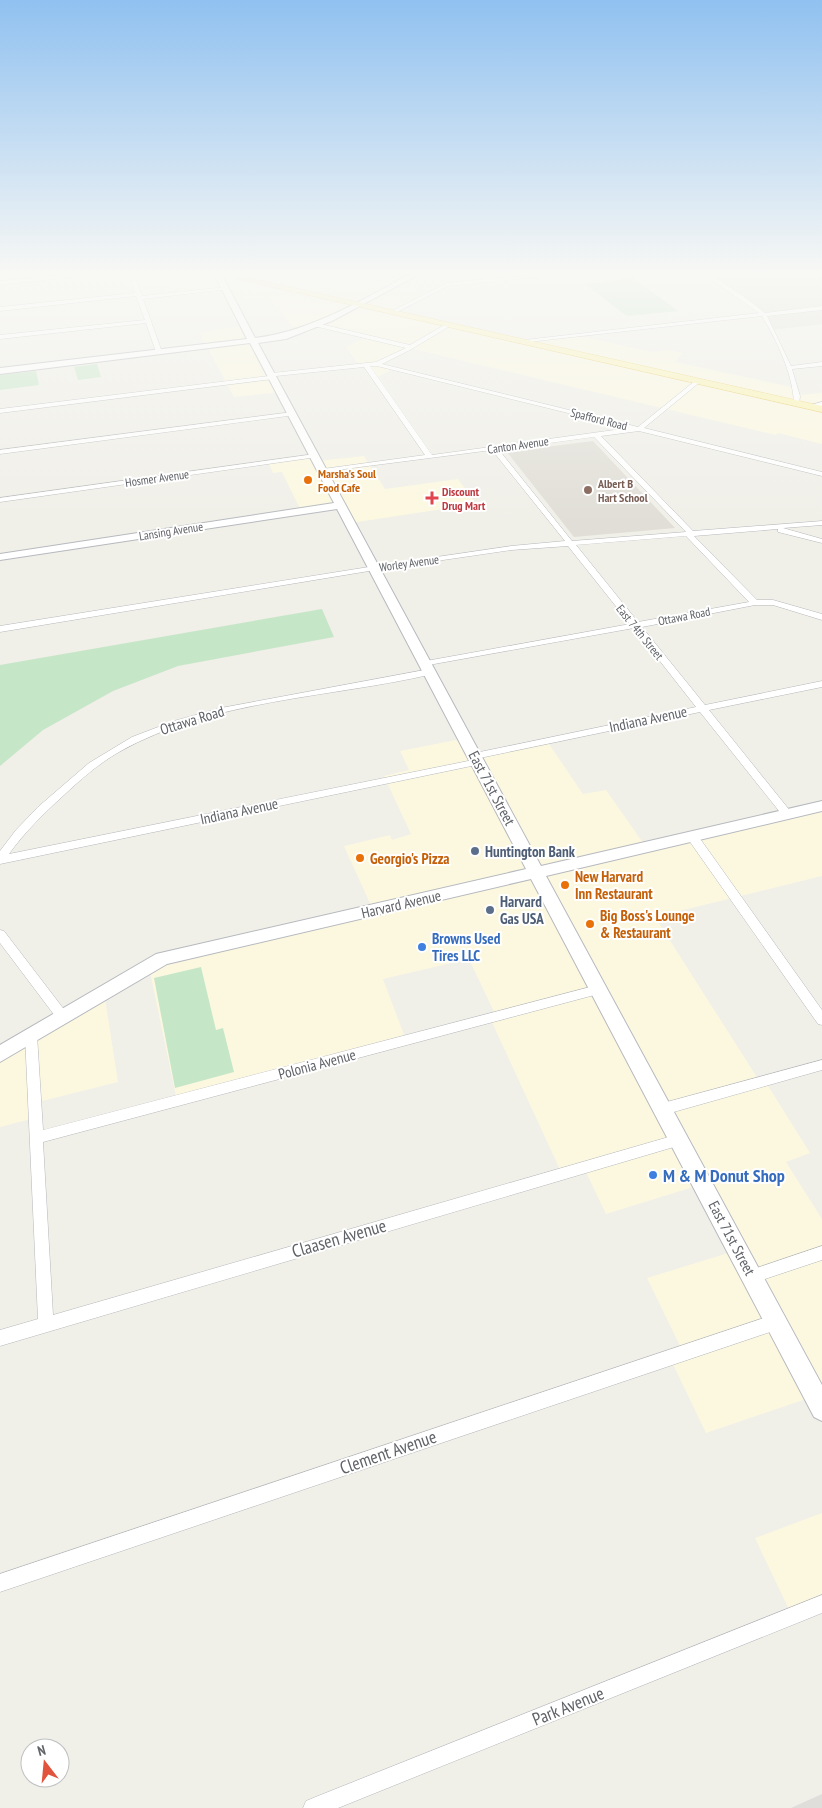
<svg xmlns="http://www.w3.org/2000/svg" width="822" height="1808" font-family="'PT Sans Narrow',sans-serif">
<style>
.commercial{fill:#fcf8e0}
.industrial{fill:#dfdeda}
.education{fill:#e0ded6}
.green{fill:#c6e6c8}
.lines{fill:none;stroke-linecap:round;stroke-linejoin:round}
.street-casing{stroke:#b5b7bb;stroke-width:1}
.secondary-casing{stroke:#b6b9be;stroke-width:2}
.primary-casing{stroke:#ebcd66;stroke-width:1}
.street{fill:#fff;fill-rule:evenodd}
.secondary{fill:#fff;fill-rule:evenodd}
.primary{fill:#fbf4b1;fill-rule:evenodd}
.food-dot{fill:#e8710a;stroke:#fff;stroke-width:2}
.education-dot{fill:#8d6e63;stroke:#fff;stroke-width:2}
.health-dot{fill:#e0444e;stroke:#fff;stroke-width:2}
.service-dot{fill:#5c6f8a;stroke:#fff;stroke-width:2}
.shop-dot{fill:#3f7fe0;stroke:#fff;stroke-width:2}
.labels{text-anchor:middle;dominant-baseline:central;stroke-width:4;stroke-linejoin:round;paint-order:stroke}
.far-street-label{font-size:12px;fill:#5f6267;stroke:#fff}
.far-food-label{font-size:12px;font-weight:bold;fill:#c56008;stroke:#fff;text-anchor:start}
.far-education-label{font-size:12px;font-weight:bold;fill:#785e54;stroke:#fff;text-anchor:start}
.far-health-label{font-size:12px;font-weight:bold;fill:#be3a42;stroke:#fff;text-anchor:start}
.street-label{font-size:15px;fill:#5f6267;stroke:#fff}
.service-label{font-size:15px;font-weight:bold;fill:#4e5e75;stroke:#fff;text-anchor:start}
.food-label{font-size:15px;font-weight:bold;fill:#c56008;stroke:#fff;text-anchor:start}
.shop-label{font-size:15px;font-weight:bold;fill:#366cbe;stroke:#fff;text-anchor:start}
.near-shop-label{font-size:18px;font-weight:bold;fill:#366cbe;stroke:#fff;text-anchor:start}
.near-street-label{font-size:18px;fill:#5f6267;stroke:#fff}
</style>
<rect width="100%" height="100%" fill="#f0efe8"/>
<!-- commercial -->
<g class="commercial">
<path d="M 123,271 L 349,271 L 345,274 L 395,285 L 391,288 L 426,295 L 394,312 L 519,341 L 574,335 L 652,352 L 668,350 L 683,353 L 675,362 L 796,388 L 799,395 L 822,393 L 822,444 L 778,433 L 776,435 L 409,348 L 378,363 L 395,368 L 376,378 L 366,365 L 359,365 L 346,347 L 364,338 L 318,328 L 308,333 L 294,329 L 273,304 L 258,299 L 224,303 L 219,292 L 175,297 L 168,283 L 129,287 Z"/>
<path d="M 245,326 L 281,392 L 234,397 L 199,332 Z"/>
<path d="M 315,456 L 318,461 L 364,456 L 385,489 L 458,479 L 476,504 L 351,523 L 341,505 L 301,511 L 282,472 L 273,473 L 268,462 Z"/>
<path d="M 466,738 L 475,756 L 547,741 L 583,794 L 606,790 L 646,847 L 822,806 L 822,876 L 655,917 L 760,1082 L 765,1081 L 810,1153 L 786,1162 L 822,1219 L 822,1409 L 815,1396 L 706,1433 L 670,1358 L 683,1352 L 647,1278 L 738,1250 L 703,1184 L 606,1214 L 584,1168 L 562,1174 L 490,1018 L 496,1016 L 469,959 L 383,979 L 406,1040 L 177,1101 L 149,967 L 373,910 L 344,846 L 390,835 L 392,840 L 411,834 L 384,776 L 409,770 L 400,751 Z"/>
<path d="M 104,992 L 118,1082 L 34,1103 L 35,1118 L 0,1127 L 0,1054 Z"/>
<path d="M 822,1513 L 822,1604 L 792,1616 L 755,1538 Z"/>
</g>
<!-- industrial -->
<g class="industrial">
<path d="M 701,271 L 822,271 L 822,324 L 771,330 L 764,314 Z"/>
<path d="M 822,1794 L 822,1808 L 791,1808 Z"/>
</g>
<!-- education -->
<path class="education" d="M 593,441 L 675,528 L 574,537 L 507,452 Z"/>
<!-- green -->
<g class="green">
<path d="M 633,278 L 678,311 L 627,316 L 585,284 Z"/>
<path d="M 97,364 L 101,377 L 78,380 L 74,367 Z"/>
<path d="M 36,371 L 39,385 L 0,390 L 0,375 Z"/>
<path d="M 322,609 L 334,637 L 178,666 L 113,691 L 43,730 L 0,766 L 0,665 Z"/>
<path d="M 201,967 L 216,1030 L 223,1028 L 234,1072 L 175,1088 L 154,978 Z"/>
</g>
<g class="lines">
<!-- street casing -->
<g class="street-casing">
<g id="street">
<path d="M 106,271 L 125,271 L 0,285 L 0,281 Z"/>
<path d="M 128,271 L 133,271 L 142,296 L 226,287 L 229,289 L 143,299 L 162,352 L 159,354 L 156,352 L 146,323 L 0,339 L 0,335 L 145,320 L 136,296 L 0,311 L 0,307 L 135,293 Z"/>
<path d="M 251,271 L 258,271 L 242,279 L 237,278 Z"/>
<path d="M 575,271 L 595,271 L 448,286 L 395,313 L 390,312 L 447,283 Z"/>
<path d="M 699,271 L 705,271 L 746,298 L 765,313 L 822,306 L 822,310 L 767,316 L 791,366 L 822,362 L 822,366 L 792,369 L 800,396 L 799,405 L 794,404 C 793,374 777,341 762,316 L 519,343 L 516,341 L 759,313 Z"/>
<path d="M 316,323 L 410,345 L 446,324 L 450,324 L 450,326 L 410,350 L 382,364 L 638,427 L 696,380 L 700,380 L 700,382 L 644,428 L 822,472 L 822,476 L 639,431 L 601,436 L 693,531 L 822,521 L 822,525 L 783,528 L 822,539 L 822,543 L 778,532 L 778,529 L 694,536 L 757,600 L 773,600 L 822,614 L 822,620 L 773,605 L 755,605 L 642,627 L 705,705 L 822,681 L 822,687 L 709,710 L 791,812 L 792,814 L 791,816 L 783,816 L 700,712 L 475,759 L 472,758 L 470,756 L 472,754 L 475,753 L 696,707 L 634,628 L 423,666 L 423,662 L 426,661 L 630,624 L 568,546 L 511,550 L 375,570 L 0,632 L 0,626 L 375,566 L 511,546 L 565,541 L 492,450 L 321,472 L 321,470 L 323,469 L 425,455 L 364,367 L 276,376 L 273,379 L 0,413 L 0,409 L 269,376 L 272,373 L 376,362 L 406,348 L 314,326 ZM 370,366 L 377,366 L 629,428 L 432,455 ZM 594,437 L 686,532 L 572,541 L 499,450 ZM 686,536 L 749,602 L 638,622 L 576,545 Z"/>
<path d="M 822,402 L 822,406 L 810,408 L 807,406 Z"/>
<path d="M 293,412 L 295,413 L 295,415 L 0,454 L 0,450 Z"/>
<path d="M 315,454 L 318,456 L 317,457 L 0,502 L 0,498 Z"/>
<path d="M 430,669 L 433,670 L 433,674 C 330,698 213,699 119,752 C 98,764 80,780 63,796 C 43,814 24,833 9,854 L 478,759 L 483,762 L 481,764 L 0,864 L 0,851 L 16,830 L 38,807 L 89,763 L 132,737 L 174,721 L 221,708 Z"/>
<path d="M 692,832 L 696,833 L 822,1010 L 822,1025 L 818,1024 L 688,839 L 687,836 Z"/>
<path d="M 0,930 L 4,931 L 66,1012 L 68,1016 L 66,1020 L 62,1021 L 58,1020 L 0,943 Z"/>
<path d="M 598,985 L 602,987 L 604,990 L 602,993 L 43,1142 L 53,1315 L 679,1134 L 684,1136 L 686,1140 L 684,1144 L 0,1346 L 0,1330 L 38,1319 L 25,1035 L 27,1031 L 31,1030 L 35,1031 L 37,1035 L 43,1130 Z"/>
<path d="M 822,1060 L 822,1070 L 663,1115 L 658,1113 L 656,1109 L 658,1105 L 663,1103 Z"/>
<path d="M 822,1246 L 822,1260 L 753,1283 L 748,1281 L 746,1276 L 748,1271 Z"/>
<path d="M 776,1314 L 781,1317 L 784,1322 L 781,1327 L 776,1330 L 0,1592 L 0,1574 Z"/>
<path d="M 822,1595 L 822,1613 L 338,1808 L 303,1808 L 306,1801 L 313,1798 Z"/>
</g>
</g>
<!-- secondary casing -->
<g class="secondary-casing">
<path id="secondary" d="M 416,271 L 425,271 L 332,321 L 286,339 L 258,343 L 541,866 L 822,801 L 822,811 L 546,876 L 822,1385 L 822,1421 L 814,1417 L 531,879 L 167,964 L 0,1062 L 0,1045 L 156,954 L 526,869 L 337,509 L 0,560 L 0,554 L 334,503 L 250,343 L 0,374 L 0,368 L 247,339 L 215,276 L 222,273 L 226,275 L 223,277 L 255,338 C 313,331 365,298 416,271 Z"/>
</g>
<!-- primary casing -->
<g class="primary-casing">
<path id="primary" d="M 203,271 L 218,271 L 822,406 L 822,412 Z"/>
</g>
<!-- street -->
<use href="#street" class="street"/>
<!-- secondary -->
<use href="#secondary" class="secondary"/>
<!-- primary -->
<use href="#primary" class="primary"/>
</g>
<!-- sky -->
<linearGradient id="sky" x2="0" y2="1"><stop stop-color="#90c1f0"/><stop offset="0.52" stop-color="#f8f8f5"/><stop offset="1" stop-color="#f8f8f5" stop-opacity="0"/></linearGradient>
<rect width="822" height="524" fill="url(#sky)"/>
<!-- markers -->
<g class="food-dot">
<circle cx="308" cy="480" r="5"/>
<circle cx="360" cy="858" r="5"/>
<circle cx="565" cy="885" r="5"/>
<circle cx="590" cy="924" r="5"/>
</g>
<circle class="education-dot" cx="588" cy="490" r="5"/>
<path class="health-dot" d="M429.5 490.5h5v5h5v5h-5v5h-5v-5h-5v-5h5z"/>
<g class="service-dot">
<circle cx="475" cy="851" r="5"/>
<circle cx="490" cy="910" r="5"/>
</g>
<g class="shop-dot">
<circle cx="422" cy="947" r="5"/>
<circle cx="653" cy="1175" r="5"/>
</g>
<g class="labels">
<!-- far-street labels -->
<g class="far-street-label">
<text transform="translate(599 419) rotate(14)">Spafford Road</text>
<text transform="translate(518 445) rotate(-8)">Canton Avenue</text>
<text transform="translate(157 478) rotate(-8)">Hosmer Avenue</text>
<text transform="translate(171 531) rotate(-9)">Lansing Avenue</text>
<text transform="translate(409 563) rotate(-8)">Worley Avenue</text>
<text transform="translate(684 616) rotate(-11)">Ottawa Road</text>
<text transform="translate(640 632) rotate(51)">East 74th Street</text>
</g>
<!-- far-food labels -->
<g class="far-food-label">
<text x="318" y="473">Marsha's Soul<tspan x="318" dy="14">Food Cafe</tspan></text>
</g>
<!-- far-education labels -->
<g class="far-education-label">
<text x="598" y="483">Albert B<tspan x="598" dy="14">Hart School</tspan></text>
</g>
<!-- far-health labels -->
<g class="far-health-label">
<text x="442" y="491">Discount<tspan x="442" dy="14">Drug Mart</tspan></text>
</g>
<!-- street labels -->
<g class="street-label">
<text transform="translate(648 719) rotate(-12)">Indiana Avenue</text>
<text transform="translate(192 720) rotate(-17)">Ottawa Road</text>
<text transform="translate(492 788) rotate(62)">East 71st Street</text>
<text transform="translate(239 811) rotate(-12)">Indiana Avenue</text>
<text transform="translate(401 904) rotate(-13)">Harvard Avenue</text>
<text transform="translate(317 1064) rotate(-15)">Polonia Avenue</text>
<text transform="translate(732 1238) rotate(62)">East 71st Street</text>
</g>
<!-- service labels -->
<g class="service-label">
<text x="485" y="851">Huntington Bank</text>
<text x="500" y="901">Harvard<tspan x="500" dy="17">Gas USA</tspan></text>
</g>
<!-- food labels -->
<g class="food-label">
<text x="370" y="858">Georgio's Pizza</text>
<text x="575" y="876">New Harvard<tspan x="575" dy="17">Inn Restaurant</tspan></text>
<text x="600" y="915">Big Boss's Lounge<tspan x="600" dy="17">&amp; Restaurant</tspan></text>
</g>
<!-- shop labels -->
<g class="shop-label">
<text x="432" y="938">Browns Used<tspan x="432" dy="17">Tires LLC</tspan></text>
</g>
<!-- near-shop labels -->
<g class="near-shop-label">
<text x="663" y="1175">M &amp; M Donut Shop</text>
</g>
<!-- near-street labels -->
<g class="near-street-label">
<text transform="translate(339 1238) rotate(-16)">Claasen Avenue</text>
<text transform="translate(388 1452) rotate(-19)">Clement Avenue</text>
<text transform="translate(568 1706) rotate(-22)">Park Avenue</text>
</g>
</g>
<!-- north arrow -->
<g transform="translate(45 1763) rotate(344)"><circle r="24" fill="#ffffff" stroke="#bfc0c2"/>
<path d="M0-4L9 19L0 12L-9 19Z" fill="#e1533c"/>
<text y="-8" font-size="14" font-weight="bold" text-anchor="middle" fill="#5f6267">N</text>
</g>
</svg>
